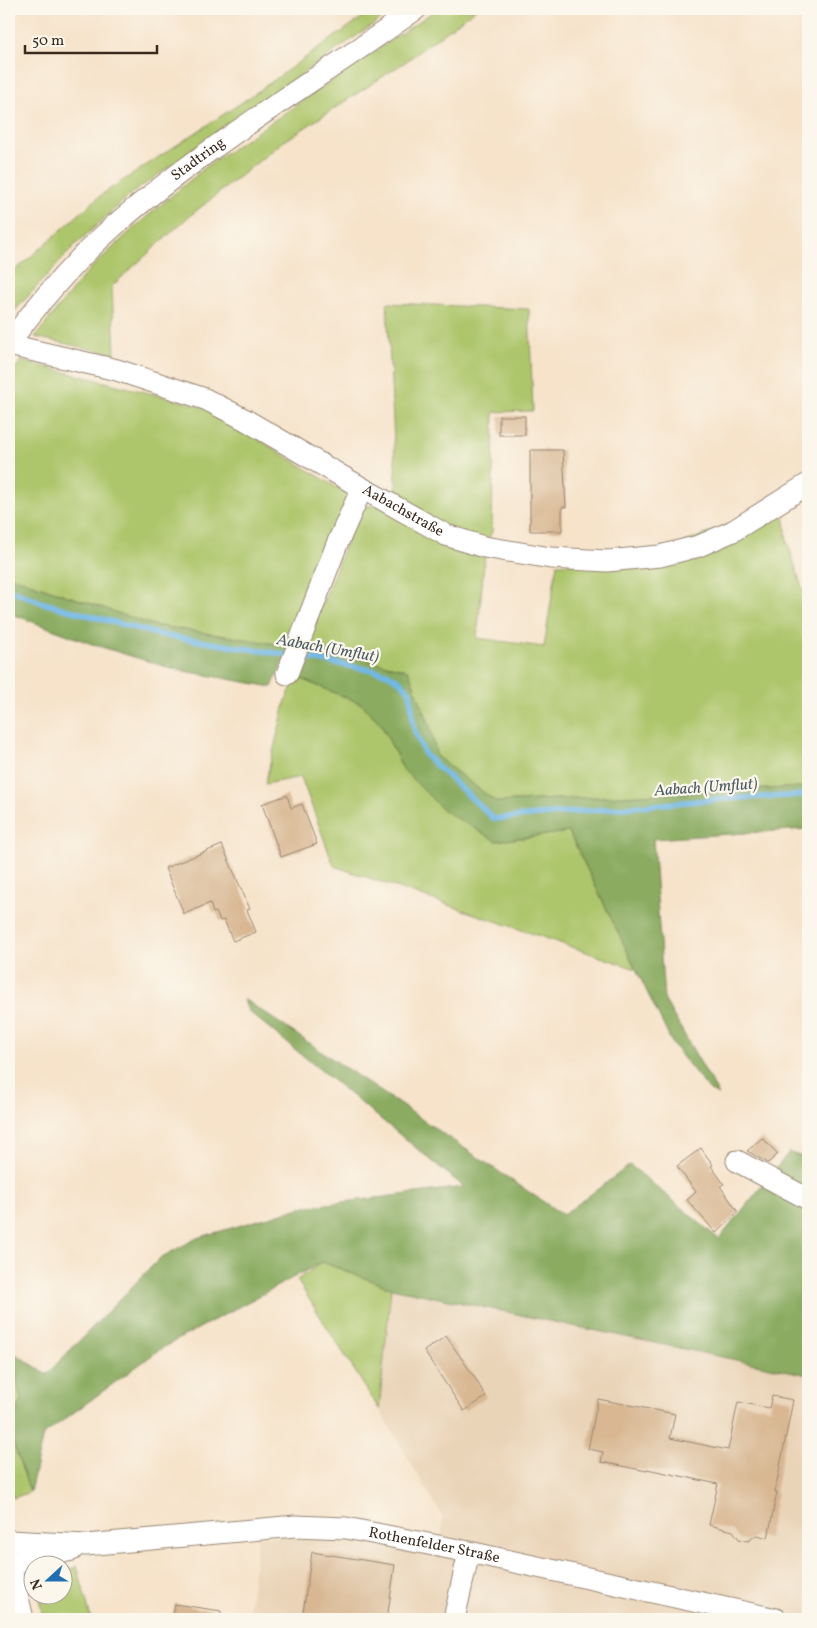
<svg xmlns="http://www.w3.org/2000/svg" width="817" height="1628" font-family="Vollkorn,serif">
<style>
.built{fill:#ead4b8}
.green{fill:#adc66c;stroke:#747845}
.forest{fill:#8aab60;stroke:#626a3f}
.lines{fill:none;stroke-linecap:round;stroke-linejoin:round}
.stream{stroke:#6fb7e7;stroke-width:5.5}
.building{fill:#d8b792}
.minor-casing{stroke:#988674;stroke-width:23}
.minor{stroke:#fff;stroke-width:21}
.labels{text-anchor:middle;dominant-baseline:central;stroke-width:4.5;stroke-linejoin:round;paint-order:stroke}
.street-label{font-size:15px;fill:#3b2a1e;stroke:#fbf7ec}
.water-label{font-size:16px;font-style:italic;fill:#4d5b64;stroke:#fbf7ec}
</style>
<rect width="100%" height="100%" fill="#fbf7ec"/>
<filter id="ink" filterUnits="userSpaceOnUse"><feTurbulence type="fractalNoise" baseFrequency=".02" numOctaves="2"/><feDisplacementMap in="SourceGraphic" scale="10" xChannelSelector="R" yChannelSelector="G"/><feConvolveMatrix kernelMatrix="1 2 1 2 8 2 1 2 1" color-interpolation-filters="sRGB"/></filter>
<filter id="wash" filterUnits="userSpaceOnUse"><feTurbulence type="fractalNoise" baseFrequency=".0096" numOctaves="4" result="noise"/><feDisplacementMap in="SourceGraphic" scale="20" xChannelSelector="R" yChannelSelector="G"/><feGaussianBlur stdDeviation="1.12" result="paint"/><feColorMatrix in="noise" values="0 0 0 0 0 0 0 0 0 0 0 0 0 0 0 0 0 1.4 0 .05"/><feComposite in="paint" operator="in"/></filter>
<g filter="url(#wash)">
<rect width="100%" height="100%" fill="#f6e3ca"/>
<!-- built -->
<path class="built" d="M 391,1288 L 808,1375 L 808,1619 L 248,1619 L 258,1536 L 335,1537 L 442,1555 L 442,1516 L 379,1409 Z"/>
<!-- green -->
<g class="green">
<path d="M 374,9 L 395,9 L 132,193 L 75,245 L 9,317 L 9,276 L 101,195 L 250,97 Z"/>
<path d="M 437,9 L 476,9 L 405,62 L 283,142 L 187,218 L 112,286 L 115,354 L 35,337 L 86,273 L 136,226 L 207,166 Z"/>
<path d="M 387,303 L 529,309 L 533,411 L 494,412 L 492,532 L 487,541 L 461,534 L 397,501 Z"/>
<path d="M 21,361 L 205,407 L 353,497 L 290,646 L 153,625 L 9,576 L 9,376 Z"/>
<path d="M 783,503 L 787,541 L 805,597 L 808,599 L 808,787 L 496,802 L 437,757 L 429,724 L 408,670 L 306,646 L 360,507 L 379,505 L 485,554 L 477,638 L 544,647 L 557,564 L 636,562 Z"/>
<path d="M 296,677 L 362,704 L 381,724 L 403,769 L 496,841 L 569,832 L 636,969 L 334,866 L 301,777 L 265,784 L 286,700 Z"/>
<path d="M 322,1262 L 391,1288 L 379,1409 L 297,1280 Z"/>
<path d="M 9,1346 L 21,1400 L 10,1434 L 30,1492 L 13,1498 L 9,1481 Z"/>
<path d="M 77,1566 L 91,1619 L 43,1619 L 39,1597 L 41,1596 L 62,1596 L 63,1574 Z"/>
</g>
<!-- forest -->
<g class="forest">
<path d="M 9,576 L 153,625 L 290,646 L 272,687 L 173,669 L 92,644 L 9,613 Z"/>
<path d="M 306,646 L 408,670 L 429,724 L 437,757 L 496,802 L 808,787 L 808,829 L 653,839 L 664,999 L 719,1095 L 710,1091 L 673,1045 L 569,832 L 496,841 L 443,810 L 403,769 L 381,724 L 362,704 L 296,677 Z"/>
<path d="M 244,999 L 563,1215 L 630,1165 L 719,1239 L 789,1152 L 808,1159 L 808,1375 L 391,1288 L 322,1262 L 162,1348 L 43,1435 L 30,1492 L 10,1434 L 21,1400 L 11,1351 L 47,1374 L 160,1258 L 197,1238 L 303,1207 L 464,1187 L 248,1011 Z"/>
</g>
<g class="lines">
<!-- stream -->
<path class="stream" d="M 9,589 L 43,603 L 161,635 L 307,658 L 386,673 L 400,681 L 410,692 L 414,729 L 425,755 L 494,819 L 720,799 L 808,795"/>
</g>
<g id="blocks">
<!-- building -->
<g class="building">
<rect x="499" y="416" width="26" height="19"/>
<path d="M 530,450 L 563,450 L 566,507 L 562,507 L 562,531 L 530,531 Z"/>
<path d="M 287,795 L 291,808 L 302,804 L 317,844 L 281,857 L 262,804 Z"/>
<path d="M 222,845 L 250,909 L 247,910 L 256,932 L 233,941 L 224,920 L 220,921 L 216,912 L 213,913 L 210,903 L 184,914 L 165,868 Z"/>
<path d="M 762,1138 L 778,1154 L 768,1163 L 747,1151 Z"/>
<path d="M 701,1148 L 713,1165 L 711,1166 L 724,1184 L 720,1186 L 738,1212 L 716,1233 L 687,1200 L 696,1192 L 677,1166 Z"/>
<path d="M 446,1336 L 475,1378 L 486,1397 L 464,1411 L 424,1351 Z"/>
<path d="M 772,1396 L 793,1400 L 775,1492 L 777,1492 L 768,1538 L 757,1535 L 748,1541 L 739,1539 L 733,1531 L 709,1525 L 718,1484 L 647,1469 L 647,1471 L 601,1462 L 603,1452 L 588,1449 L 598,1399 L 675,1414 L 670,1438 L 728,1450 L 738,1402 L 769,1408 Z"/>
<path d="M 312,1552 L 395,1565 L 387,1619 L 302,1619 Z"/>
<path d="M 175,1604 L 221,1611 L 220,1619 L 172,1619 Z"/>
</g>
</g>
</g>
<g filter="url(#ink)">
<use href="#blocks" fill-opacity="0" stroke="#988674" stroke-width="1"/>
<g class="lines">
<!-- minor casing -->
<g class="minor-casing">
<g id="minor">
<path id="s1" d="M 9,343 C 40,301 75,260 115,225 C 208,144 316,81 416,9"/>
<path id="s2" d="M 9,345 L 117,370 L 205,399 L 244,419 L 362,488 L 446,535 L 484,547 L 551,558 L 607,561 L 660,556 L 699,546 L 733,531 L 808,484"/>
<path d="M 287,674 L 337,544 L 362,488"/>
<path d="M 737,1161 L 808,1199"/>
<path id="s3" d="M 9,1541 L 86,1545 L 295,1526 L 346,1528 L 469,1552 L 776,1619"/>
<path d="M 9,1560 L 23,1619"/>
<path d="M 9,1564 L 72,1550"/>
<path d="M 454,1619 L 469,1552"/>
</g>
</g>
<!-- minor -->
<use href="#minor" class="minor"/>
</g>
</g>
<g class="labels">
<!-- street labels -->
<g class="street-label">
<text stroke="none"><textPath href="#s1" startOffset="265">Stadtring</textPath></text>
<text stroke="none"><textPath href="#s2" startOffset="431">Aabachstraße</textPath></text>
<text stroke="none"><textPath href="#s3" startOffset="428">Rothenfelder Straße</textPath></text>
</g>
<!-- water labels -->
<g class="water-label">
<text transform="translate(328 649) rotate(10)">Aabach (Umflut)</text>
<text transform="translate(706 788) rotate(-4)">Aabach (Umflut)</text>
</g>
</g>
<!-- margin -->
<rect width="817" height="1628" fill="none" stroke="#fbf7ec" stroke-width="30"/>
<!-- north arrow -->
<g transform="translate(48 1580) rotate(249)"><circle r="24" fill="#fbf7ec" stroke="#aea59a"/>
<path d="M0-4L9 19L0 12L-9 19Z" fill="#1f6fb2"/>
<text y="-8" font-size="14" font-weight="bold" text-anchor="middle" fill="#3b2a1e">N</text>
</g>
<!-- scale -->
<path d="M25 45v8h132v-8" fill="none" stroke="#3b2a1e" stroke-width="2.5"/>
<text x="32" y="45" font-size="15" fill="#3b2a1e" stroke="#fbf7ec" stroke-width="4" paint-order="stroke">50 m</text>
</svg>
